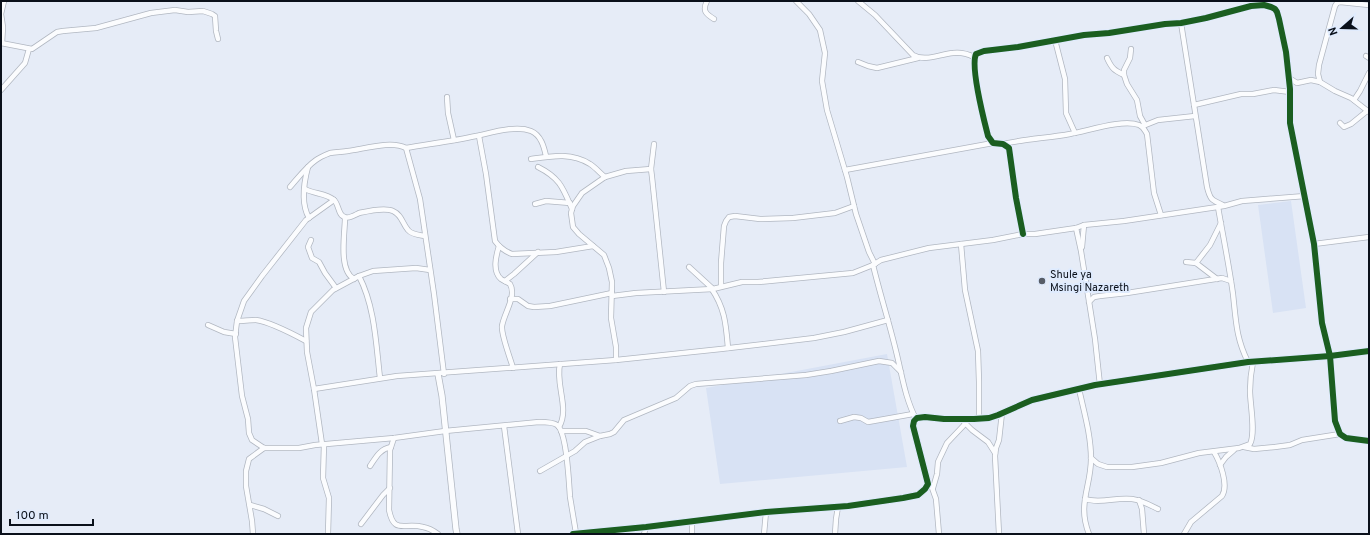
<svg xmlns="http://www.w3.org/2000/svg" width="1370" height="535" font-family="Overpass,sans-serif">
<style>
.built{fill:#d8e2f4}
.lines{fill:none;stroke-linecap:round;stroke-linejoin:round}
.minor-casing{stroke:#b1b7c1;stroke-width:6}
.tertiary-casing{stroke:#b1b7c1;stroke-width:7}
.minor{stroke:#fbfcfe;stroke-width:4.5}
.tertiary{stroke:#fbfcfe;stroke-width:5.5}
.cycleway-casing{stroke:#dfebfe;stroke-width:8}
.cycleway{stroke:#1b5e20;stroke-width:6}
.poi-dot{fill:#575d67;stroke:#dfebfe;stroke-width:1.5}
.labels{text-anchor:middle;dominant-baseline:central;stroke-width:4;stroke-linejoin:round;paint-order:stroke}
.poi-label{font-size:11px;fill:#0a101a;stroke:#dfebfe;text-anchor:start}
</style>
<rect width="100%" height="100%" fill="#e6ecf7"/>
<!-- built -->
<g class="built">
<path d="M 1291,201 L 1306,308 L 1273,313 L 1258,205 Z"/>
<path d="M 887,354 L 907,467 L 720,484 L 706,388 Z"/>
</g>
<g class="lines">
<!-- minor casing -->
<g class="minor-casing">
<g id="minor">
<path d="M 707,1 C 702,11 706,14 714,19"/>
<path d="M 796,1 L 809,14 L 820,30 L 825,53 L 822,81 L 827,110 L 847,177 L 856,214 L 869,252 L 875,264"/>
<path d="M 858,1 L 875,15 L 913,55 C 925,62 940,54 953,53 C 961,52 968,54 974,57"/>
<path d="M 1181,23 L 1207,187 C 1210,199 1211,200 1223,205"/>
<path d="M 1055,40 L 1065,79 L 1066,113 L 1075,133"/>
<path d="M 1,43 L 32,49 L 57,32 L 63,31 L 96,28 L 151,13 L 175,10 L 188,12 L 203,11 L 212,14 L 215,16 L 216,31 L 218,39"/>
<path d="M 2,43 L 3,27 L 1,14 L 4,1"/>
<path d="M 1131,49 L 1130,58 L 1124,70 L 1124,75 L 1127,84 L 1137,100 L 1140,116 L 1145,125"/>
<path d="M 1366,56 L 1369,58"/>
<path d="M 1107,58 C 1112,69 1114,70 1124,75"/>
<path d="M 858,62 L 868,66 L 877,68 L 918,58"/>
<path d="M 1289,78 L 1297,83 L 1311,80 L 1320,82 L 1335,91 L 1351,98 L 1369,112"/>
<path d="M 1320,82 L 1318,74 L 1319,65 L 1335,6 L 1337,3 L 1340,2 L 1369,5"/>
<path d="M 1,90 L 25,63 L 29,49"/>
<path d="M 447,97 L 448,113 L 454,140"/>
<path d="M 1354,100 L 1360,91 L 1369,73"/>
<path d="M 1194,105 L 1241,94 L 1253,94 L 1274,90 L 1290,92"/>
<path d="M 1340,123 L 1344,127 L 1351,124 L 1367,111"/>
<path d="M 1143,126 L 1158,120 L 1195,116"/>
<path d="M 479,136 L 486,174 L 495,241 C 500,248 504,251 512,254 L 556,252 L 593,246"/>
<path d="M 654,144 L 651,169 L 652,177 L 664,292"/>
<path d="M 1003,144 C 1025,139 1048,138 1070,134 C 1088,131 1122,119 1139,125 C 1144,127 1145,131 1147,134 L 1154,193 L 1161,215"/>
<path d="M 406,148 C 429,144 453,141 476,136 C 491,133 515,125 531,131 C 541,135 544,147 546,156"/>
<path d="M 531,159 C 551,156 572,152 590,164 C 595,167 600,173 605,177"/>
<path d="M 308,167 C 304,182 301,204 309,218"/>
<path d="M 538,167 C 560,178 563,188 572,209"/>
<path d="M 845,170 L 993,143"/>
<path d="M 290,187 C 298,178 306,167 316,160 C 320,157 325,155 330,153 C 336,152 342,152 348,151 C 364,149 391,140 406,148 L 420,199 L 434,294 L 444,374"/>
<path d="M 305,189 C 314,194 326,193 334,200 C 339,204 338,216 345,217 C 349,219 355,215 359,213 C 368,211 385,207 393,211 C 402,215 402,223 408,230 C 412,235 420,235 425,236"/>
<path d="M 334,200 L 306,220 L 262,276 L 244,301 L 237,321 L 235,337 L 242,396 L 248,419 L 249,433 L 252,440 L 264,448 L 299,448 L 315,445 L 394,438 L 445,431 L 539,422 C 545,422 553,422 557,425 C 567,432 569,484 570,497 C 572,509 574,521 576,533"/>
<path d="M 535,204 L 546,201 L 570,203"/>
<path d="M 1218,207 C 1223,236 1229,265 1233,294 C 1236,321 1236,338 1248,362"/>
<path d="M 345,218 C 345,233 338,270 354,279"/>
<path d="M 1076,228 L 1081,251 L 1095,339 L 1100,385"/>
<path d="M 1023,234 L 1016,198 L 1009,148 L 1003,144 L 993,143 L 988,136 C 984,120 970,67 976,54 L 984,51 L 1018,47 L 1084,35 L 1109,33 L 1165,24 L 1181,23 L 1206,18 L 1251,6 L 1264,5 L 1271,7 L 1275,9 L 1277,12 L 1279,19 L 1286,52 L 1290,89 L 1290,123 L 1314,244 L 1322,323 L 1330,356 L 1335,421 L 1340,434 L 1346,438 L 1369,441"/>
<path d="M 311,240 L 308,247 L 312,258 L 319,262 L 325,273 L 336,288"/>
<path d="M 961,244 L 965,290 L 978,351 L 979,382 L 979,419"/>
<path d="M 1314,244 L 1369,237"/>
<path d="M 499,246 C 496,256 492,271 501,279 C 504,281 507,282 510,284 C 517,296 504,313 502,326 C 501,335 510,357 513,368"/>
<path d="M 1082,247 L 1084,225"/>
<path d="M 1186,262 L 1196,263 L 1217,279"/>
<path d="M 1196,263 L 1210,245 L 1221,223"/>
<path d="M 689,267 L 713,289"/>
<path d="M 359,276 C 375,307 376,344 380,378"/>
<path d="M 505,281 L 514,274 L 538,252"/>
<path d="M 721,286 L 721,263 L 724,226 L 726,221 L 729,217 L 735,216 L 760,219 L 793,218 L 835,213 L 854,206"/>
<path d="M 711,288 C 725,308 726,325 728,348"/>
<path d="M 612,296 L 636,293 L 713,289 L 742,282 L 758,282 L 853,273 L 873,265"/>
<path d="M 510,299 L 518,299 L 528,306 L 534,307 L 550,306 L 612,293"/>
<path d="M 1089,302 L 1094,297 L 1100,296 L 1127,293 L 1222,278 L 1231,281"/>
<path d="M 237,321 C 243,321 250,320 256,320 C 270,322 293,334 306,341"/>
<path d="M 208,325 L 224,332 L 236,334"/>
<path d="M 616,360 L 616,347 L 611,318 L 612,282 L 609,268 L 604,255 L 579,234 L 573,227 L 571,213 L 573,206 L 582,193 L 605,177 L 626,171 L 651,169"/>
<path d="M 314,389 L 397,376 L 616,360 L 721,349 L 814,338 L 844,332 L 888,320"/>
<path d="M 1079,389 C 1084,412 1091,435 1091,459 C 1091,487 1077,504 1089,534"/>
<path d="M 916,419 C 905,398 902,375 896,351 C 889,322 880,294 873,265 L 881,260 L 929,248 L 993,240 L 1023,234 L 1035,234 L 1076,228 L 1084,225 L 1124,221 L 1224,206 L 1242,201 L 1305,196"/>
<path d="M 840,421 L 854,417 L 861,418 L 868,422 L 913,414"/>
<path d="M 964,422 L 972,430 L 988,442 L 995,453"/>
<path d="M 504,426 L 518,534"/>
<path d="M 559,427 C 570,409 555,384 560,364"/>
<path d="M 561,431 L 586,431 L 600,436 L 610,434 L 614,432 L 624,420 L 676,398 L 690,386 L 696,384 L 806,375 L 831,371 L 879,361 L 892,363 L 901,372"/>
<path d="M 394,438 L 390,450 L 389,510 C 394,535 404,522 423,527 C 429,528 434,531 438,534"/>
<path d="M 322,444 L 314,389 L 307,352 L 306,328 L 311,312 L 333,290 L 359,276 L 373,271 L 416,268 L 430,270"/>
<path d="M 324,444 L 323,478 L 329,498 L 328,534"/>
<path d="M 1244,447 L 1254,449 L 1275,447 L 1290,445 L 1302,440 L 1340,434"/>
<path d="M 1091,458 L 1098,464 L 1107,467 L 1132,467 L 1161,463 L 1199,453 L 1239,448 L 1250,444 C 1256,433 1250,404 1250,391 C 1250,381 1251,372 1253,362"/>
<path d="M 1220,465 L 1226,457 L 1234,450"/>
<path d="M 370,466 C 376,457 380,449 391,447"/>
<path d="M 540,471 L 575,451 L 585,442 L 600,436"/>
<path d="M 931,485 L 936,499 L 939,534"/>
<path d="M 933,488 L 937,474 L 938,462 L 947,443 L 965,424"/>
<path d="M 1085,499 C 1100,504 1116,497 1132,499 C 1141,500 1150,505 1158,509"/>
<path d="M 1139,500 L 1142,509 L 1144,534"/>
<path d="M 250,505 L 264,509 L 278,516"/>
<path d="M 692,521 L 692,534"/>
<path d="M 361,524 L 383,495 L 390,488"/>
<path d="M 253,534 L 252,521 L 246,486 L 246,471 L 249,459 L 264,448"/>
<path d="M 644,534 L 646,527"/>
<path d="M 764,534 L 766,512"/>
<path d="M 835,534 L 836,519 L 838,507"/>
<path d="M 999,534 L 995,456 L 996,448 L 999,440 L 1002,413"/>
<path d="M 1184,534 L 1191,522 L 1222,496 C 1229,485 1220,462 1214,452"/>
</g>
</g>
<!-- tertiary casing -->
<g class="tertiary-casing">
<g id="tertiary">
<path d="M 438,374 L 442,396 L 456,529 L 457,534"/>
<path d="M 573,534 L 646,527 L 766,512 L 848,506 L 903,498 L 918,495 L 925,489 L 928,484 L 913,426 L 914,421 L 917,418 L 925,417 L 944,419 L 974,419 L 989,418 L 998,415 L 1032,400 L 1095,385 L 1248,362 L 1330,356 L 1369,351"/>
</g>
</g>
<!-- minor -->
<use href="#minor" class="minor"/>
<!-- tertiary -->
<use href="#tertiary" class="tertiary"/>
<!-- cycleway casing -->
<g class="cycleway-casing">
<g id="cycleway">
<path d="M 1023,234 L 1016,198 L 1009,148 L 1003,144 L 993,143 L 988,136 C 984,120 970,67 976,54 L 984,51 L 1018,47 L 1084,35 L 1109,33 L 1165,24 L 1181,23 L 1206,18 L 1251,6 L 1264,5 L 1271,7 L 1275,9 L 1277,12 L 1279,19 L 1286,52 L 1290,89 L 1290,123 L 1314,244 L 1322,323 L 1330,356 L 1335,421 L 1340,434 L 1346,438 L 1369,441"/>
<path d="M 573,534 L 646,527 L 766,512 L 848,506 L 903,498 L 918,495 L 925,489 L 928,484 L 913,426 L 914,421 L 917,418 L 925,417 L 944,419 L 974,419 L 989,418 L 998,415 L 1032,400 L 1095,385 L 1248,362 L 1330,356 L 1369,351"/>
</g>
</g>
<!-- cycleway -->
<use href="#cycleway" class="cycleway"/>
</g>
<!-- markers -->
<circle class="poi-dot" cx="1042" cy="281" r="4"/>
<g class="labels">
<!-- poi labels -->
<g class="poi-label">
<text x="1050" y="275">Shule ya<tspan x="1050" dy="13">Msingi Nazareth</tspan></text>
</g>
</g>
<!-- border -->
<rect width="1370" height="535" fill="none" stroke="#0a101a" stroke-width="4"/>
<!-- north arrow -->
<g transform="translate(1342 28) rotate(250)" stroke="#dfebfe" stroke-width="3" paint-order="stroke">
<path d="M0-3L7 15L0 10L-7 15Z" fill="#0a101a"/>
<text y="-6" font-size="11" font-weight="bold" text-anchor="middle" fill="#0a101a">N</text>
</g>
<!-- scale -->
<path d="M10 519v6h83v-6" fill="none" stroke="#0a101a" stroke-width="2"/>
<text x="16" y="519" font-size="12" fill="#0a101a" stroke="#dfebfe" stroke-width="3" paint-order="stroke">100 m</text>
</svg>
